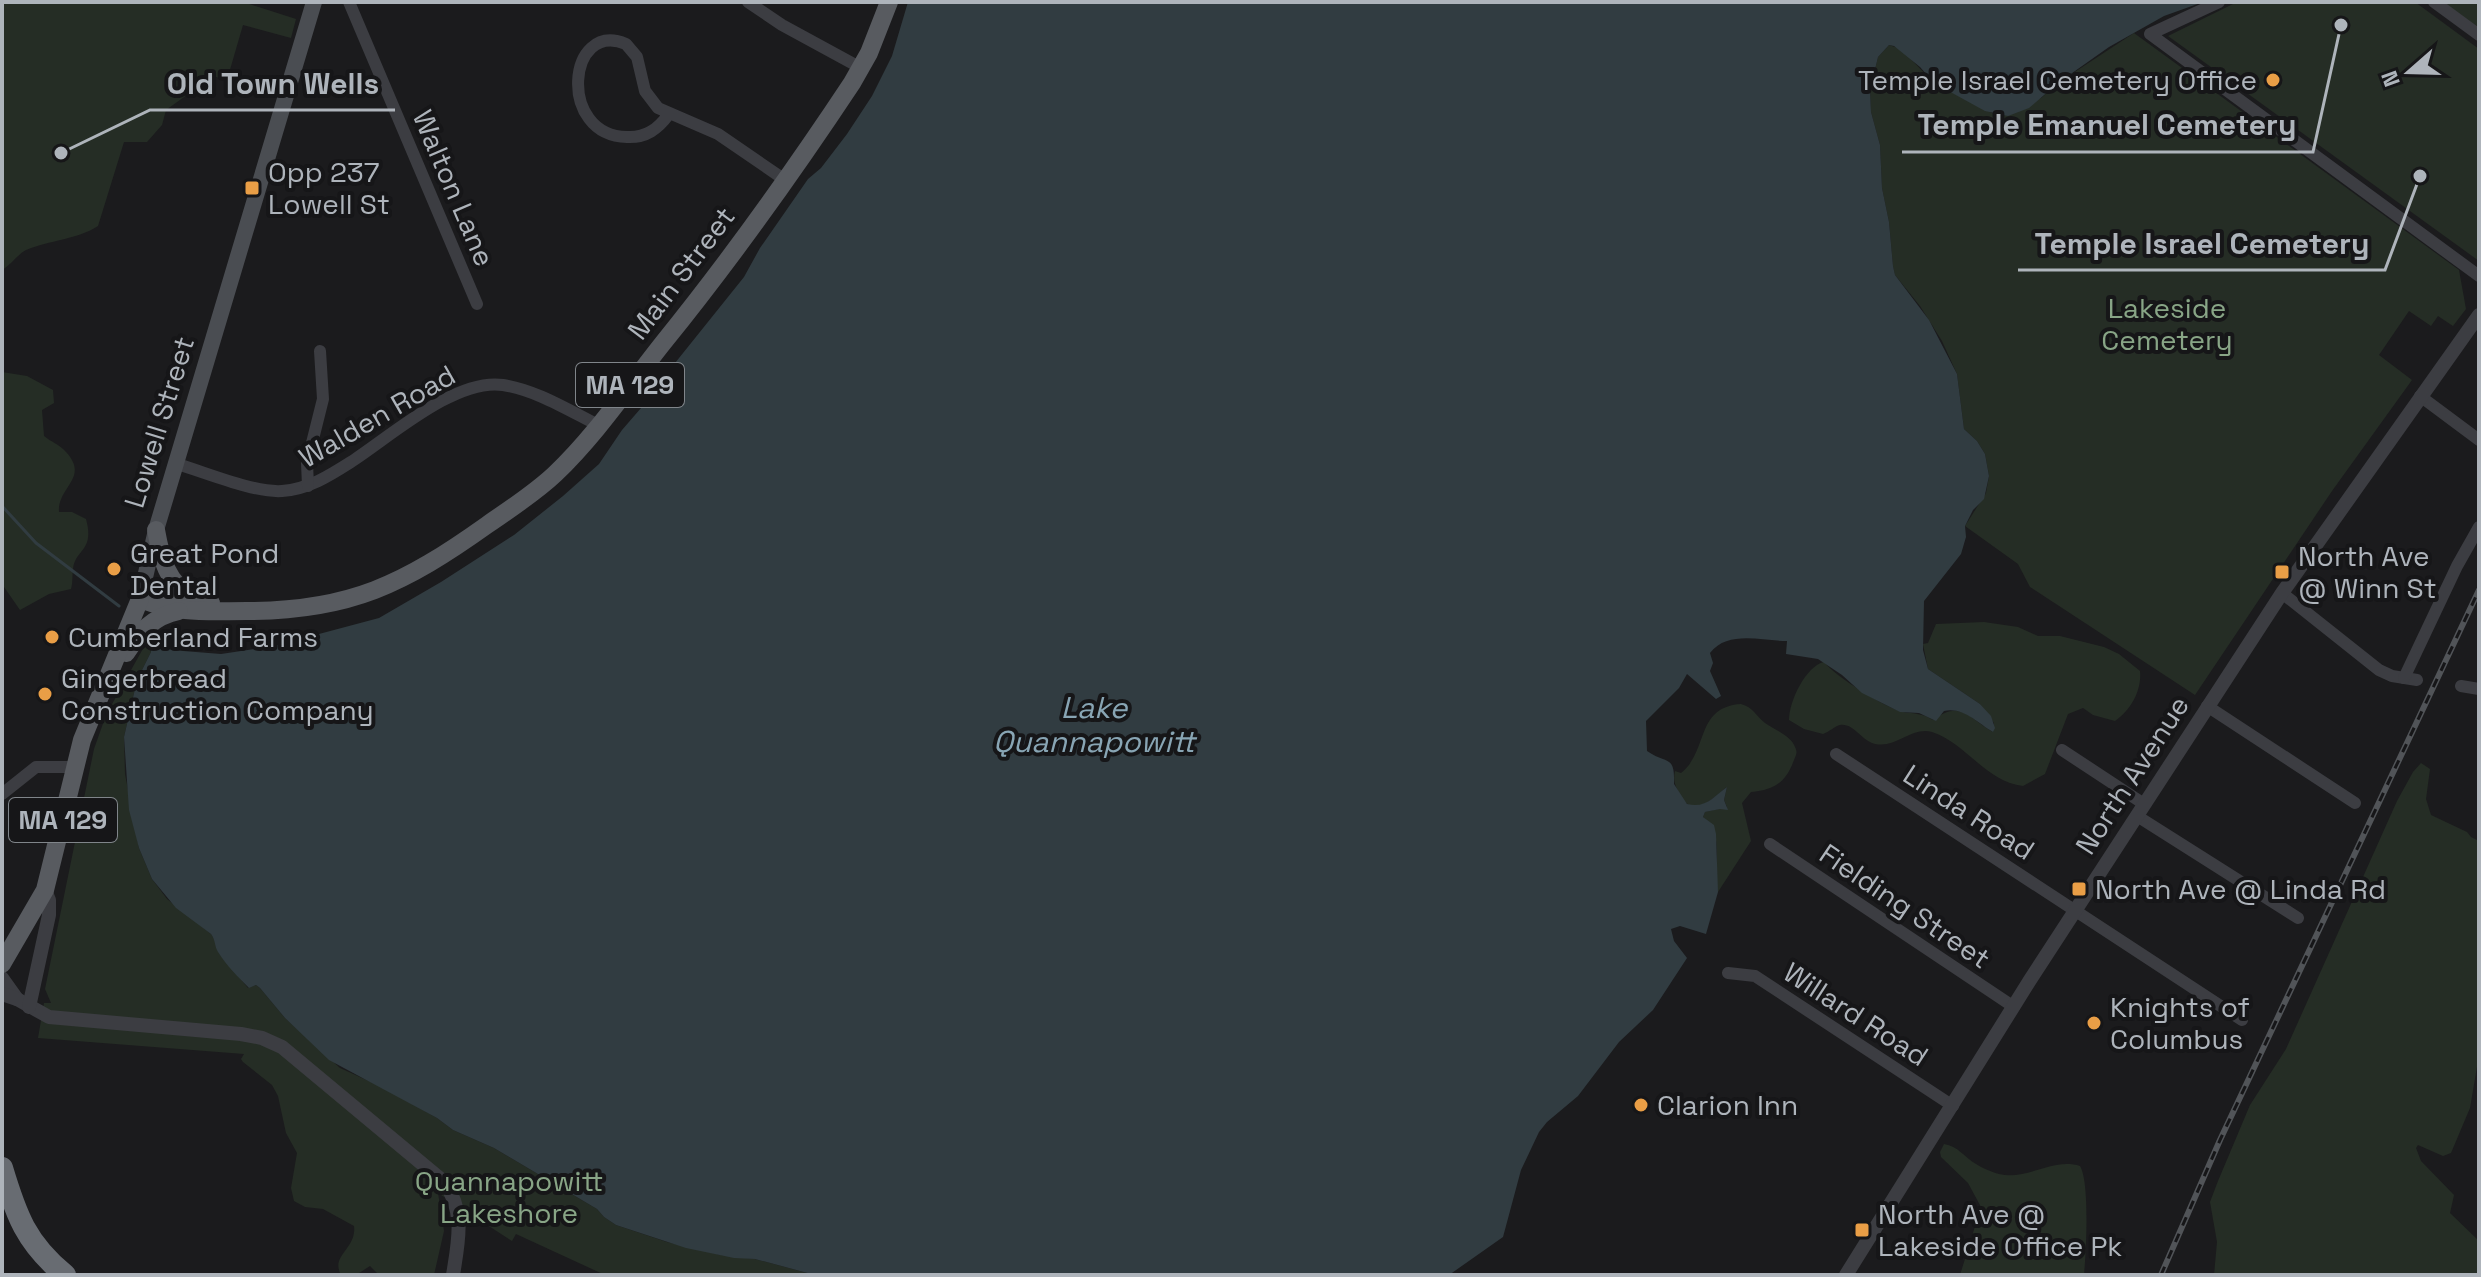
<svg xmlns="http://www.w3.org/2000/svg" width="2481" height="1277" font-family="'Space Grotesk',sans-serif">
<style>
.green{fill:#252d25}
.water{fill:#313c41}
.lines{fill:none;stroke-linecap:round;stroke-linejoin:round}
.stream{stroke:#313c41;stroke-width:3}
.minor{stroke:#3c3d42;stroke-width:12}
.tertiary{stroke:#3c3d42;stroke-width:14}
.secondary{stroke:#4a4d52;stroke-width:16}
.primary{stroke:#585b60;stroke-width:18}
.motorway{stroke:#686c72;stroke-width:22}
.rail-casing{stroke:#515458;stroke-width:6}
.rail{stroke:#161618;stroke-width:3;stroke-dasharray:9;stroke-linecap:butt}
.poi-dot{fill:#e99e46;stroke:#161618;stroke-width:3}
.labels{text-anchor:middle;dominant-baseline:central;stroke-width:8;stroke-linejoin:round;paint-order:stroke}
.shield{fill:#161618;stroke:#80858a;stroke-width:2}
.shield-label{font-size:26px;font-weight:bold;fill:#aeb4bb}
.poi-label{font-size:28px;fill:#aeb4bb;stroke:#161618;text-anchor:start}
.street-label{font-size:28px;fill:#aeb4bb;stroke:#161618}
.park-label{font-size:28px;fill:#88a586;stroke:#161618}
.water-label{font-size:30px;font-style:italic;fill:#88a5b4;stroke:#161618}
.leader{fill:none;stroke:#aeb4bb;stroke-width:3}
.callout-dot{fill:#aeb4bb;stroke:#161618;stroke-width:3}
.callout-label{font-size:30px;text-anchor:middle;font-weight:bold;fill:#aeb4bb;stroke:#161618;stroke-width:8;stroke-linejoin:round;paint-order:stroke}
</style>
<rect width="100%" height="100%" fill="#1b1b1d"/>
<!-- green -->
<g class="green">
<path d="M 2,2 L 243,2 L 296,19 L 291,38 L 243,25 L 227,80 L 209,75 L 198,87 L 166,110 L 162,125 L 147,142 L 124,142 L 98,226 C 76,240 50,240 26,250 C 18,254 11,265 2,270 Z"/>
<path d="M 2237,2 L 2415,2 L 2479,49 L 2479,261 L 2168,36 Z"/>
<path d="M 2443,2 L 2479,2 L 2479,27 L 2478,27 Z"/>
<path d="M 2134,33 L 2459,270 L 2466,309 L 2453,326 L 2438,316 L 2431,326 L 2409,311 L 2379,355 L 2412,380 L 2332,491 L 2195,695 L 2030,587 L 2018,564 L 1965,526 L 1986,493 L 1989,476 L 1985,454 L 1977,441 L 1964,429 L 1957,374 L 1942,341 L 1920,306 L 1895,275 L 1893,266 L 1889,222 L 1882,188 L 1880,145 L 1871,112 L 1870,90 L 1878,57 L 1889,45 L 1901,49 L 1934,83 L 1996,115 L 2041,98 L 2058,83 Z"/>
<path d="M 2,372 L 27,376 L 53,390 L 54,403 L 42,410 L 44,436 C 51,442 59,444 66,452 C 90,478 57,487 59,512 L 72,512 L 86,519 C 95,551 75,549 73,569 C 72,576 73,582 71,589 L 49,594 L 20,610 L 2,584 Z"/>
<path d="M 1984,622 L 2018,627 L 2038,636 L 2060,636 L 2104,647 L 2119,654 L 2140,671 C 2142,690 2131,710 2115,721 L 2093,715 L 2083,708 L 2068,714 L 2045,774 L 2023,786 C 1986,782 1966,743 1932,732 C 1911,726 1894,751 1872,743 C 1861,739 1853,723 1840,725 C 1835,726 1829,732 1823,734 L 1804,729 L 1789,720 C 1789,701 1806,666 1824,662 C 1835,676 1885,708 1903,712 C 1915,714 1922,713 1933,720 C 1960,699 1969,718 1993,732 L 1994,723 L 1980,704 L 1928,669 L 1923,644 L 1928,643 L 1936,624 Z"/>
<path d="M 150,636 L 151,652 L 137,680 L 124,737 L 125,774 L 139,848 L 152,879 L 167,899 L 211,934 L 215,940 L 219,953 L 248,988 L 256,985 L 260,988 L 285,1018 L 340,1068 L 382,1087 L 437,1118 L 453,1130 L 494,1148 L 597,1209 L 604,1217 L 616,1225 L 667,1242 L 721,1255 L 755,1259 L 815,1275 L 605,1275 L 516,1234 L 512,1241 L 438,1193 L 444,1231 L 434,1275 L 379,1275 L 370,1266 L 356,1275 L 341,1275 C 330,1255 357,1249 354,1226 L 323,1209 L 305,1207 L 294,1201 L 291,1188 L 297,1153 L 286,1133 L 278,1096 L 272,1085 L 243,1062 L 241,1059 L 244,1054 L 38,1038 L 44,1003 L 51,1003 L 45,989 L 94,749 L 106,715 Z"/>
<path d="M 1741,704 C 1753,707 1756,716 1765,723 C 1775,730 1791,736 1795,747 C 1798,753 1796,755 1794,760 C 1786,782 1775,790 1751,792 L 1742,803 L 1751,841 L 1718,892 C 1712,866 1726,836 1703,817 L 1705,812 L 1727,807 L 1724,800 L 1727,787 C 1713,797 1695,821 1680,795 C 1675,785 1673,781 1675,771 L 1681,773 C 1709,751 1695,707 1741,704 Z"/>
<path d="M 2421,763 L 2430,769 L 2426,799 L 2431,815 L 2467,832 L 2471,837 L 2479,841 L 2479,1055 L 2470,1108 L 2451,1153 L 2443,1156 L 2418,1145 L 2416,1148 L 2421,1161 L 2454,1195 L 2450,1213 L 2479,1241 L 2479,1275 L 2214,1275 L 2217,1242 L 2210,1202 L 2218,1181 L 2250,1105 L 2286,1049 L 2397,801 L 2413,772 Z"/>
<path d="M 1944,1144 C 1958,1146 1964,1157 1976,1164 C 1982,1168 1992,1172 1999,1174 C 2027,1181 2053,1157 2080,1166 C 2090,1182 2086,1254 2084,1275 L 1960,1275 L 1981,1207 L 1968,1183 L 1941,1157 L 1940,1152 Z"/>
</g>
<!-- water -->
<path class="water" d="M 908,2 L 2203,2 L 2164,16 L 2109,47 L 2058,83 L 2029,108 L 2008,116 L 1985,111 L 1934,83 L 1920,67 L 1894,46 L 1889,45 L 1878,57 L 1870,90 L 1871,112 L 1880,145 L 1882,188 L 1889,222 L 1893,266 L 1895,275 L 1929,320 L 1957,374 L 1964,429 L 1977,441 L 1985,454 L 1989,476 L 1984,499 L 1973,510 L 1965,526 L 1966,537 L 1961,554 L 1924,601 L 1923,650 L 1928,669 L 1980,704 L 1991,716 L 1995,728 L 1993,732 C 1977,723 1964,707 1944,711 L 1936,721 L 1919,713 L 1900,712 L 1862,693 L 1842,675 L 1818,659 L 1786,654 L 1787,641 C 1761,641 1728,630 1710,653 L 1713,663 L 1710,671 L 1721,696 L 1716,699 L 1687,674 L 1679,688 L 1646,721 L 1647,751 C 1667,765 1675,754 1674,784 L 1687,804 C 1706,809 1714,796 1727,787 L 1724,800 L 1728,810 L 1720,809 L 1705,812 L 1703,817 L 1714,825 L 1716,834 L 1718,892 L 1706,934 L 1680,926 L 1671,929 L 1674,941 L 1687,958 L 1653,1010 L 1619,1042 L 1578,1096 L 1547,1122 L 1539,1132 L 1521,1170 L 1503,1237 L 1449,1275 L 815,1275 L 755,1259 L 734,1258 L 686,1248 L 616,1225 L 604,1217 L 597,1209 L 494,1148 L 453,1130 L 437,1118 L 329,1060 L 285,1018 L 260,988 L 256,985 L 249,988 C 238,977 226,965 218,952 C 214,945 216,941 211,934 L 176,908 L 152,879 L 139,848 L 129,810 L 124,737 L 137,680 L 151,652 L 150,636 L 154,636 L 171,650 L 221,654 L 274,646 L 379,618 L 441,582 L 514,535 L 563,496 L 599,464 L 622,430 L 654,393 L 667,373 L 744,277 L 760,248 L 808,179 L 821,168 L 847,134 L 872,96 L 892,56 Z"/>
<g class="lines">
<!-- stream -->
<path class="stream" d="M 2,506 L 36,543 L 119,606"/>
<!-- minor -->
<g class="minor">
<path d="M 349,2 L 477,304"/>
<path d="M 748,2 L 782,25 L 861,68"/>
<path d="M 2219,2 L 2150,34 L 2479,276"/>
<path d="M 2434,2 L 2479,35"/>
<path d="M 669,114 C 658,129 646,138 627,137 C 557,136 567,19 626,44 L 637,57 L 645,91 L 658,108 L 718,134 L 785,180"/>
<path d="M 2420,396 L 2479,440"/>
<path d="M 177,464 C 205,472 254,493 282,491 C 310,489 332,474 354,460 C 392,435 456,378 503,385 C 536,390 568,410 598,425"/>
<path d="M 308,486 L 307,463 L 323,399 L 320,351"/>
<path d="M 2282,593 L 2379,670 L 2392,676 L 2417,680"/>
<path d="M 2404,678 L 2457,566 L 2479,527"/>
<path d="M 2461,686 L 2479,689"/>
<path d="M 2207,706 L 2355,803"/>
<path d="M 2062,750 L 2144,804"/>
<path d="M 1836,754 L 2242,1020"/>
<path d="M 2,794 L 36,767 L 75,767"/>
<path d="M 2137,816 L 2298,918"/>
<path d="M 1770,844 L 2014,1007"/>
<path d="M 1728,973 L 1755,976 L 1953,1106"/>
</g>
<!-- tertiary -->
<g class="tertiary">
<path d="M 2,978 L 17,999"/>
<path d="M 2,994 L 17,999 L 49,1017 L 241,1034 L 262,1038 L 282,1047 L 444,1182 C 466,1212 458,1242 453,1275"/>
<path d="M 29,1007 L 49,915 L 49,900 L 45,890"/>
<path d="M 1846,1275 L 2030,980 L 2282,593 L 2479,315"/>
</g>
<!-- secondary -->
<path class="secondary" d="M 140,599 L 156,530 L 314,2"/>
<!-- primary -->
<g class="primary">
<path d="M 156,530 C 161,558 167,584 194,598"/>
<path d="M 142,598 L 164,595 L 211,603"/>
<path d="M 140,599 C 180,614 205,611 247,611 C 350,611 404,584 487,525 C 510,509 535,493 555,474 C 596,435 628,387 663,343 C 731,259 793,172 852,83 L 869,53 L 889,2"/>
<path d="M 126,653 C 139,633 153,616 179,611"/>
<path d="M 2,964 L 45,890 L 82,740 L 140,599"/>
</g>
<!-- motorway -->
<path class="motorway" d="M 2,1168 C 16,1215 26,1243 65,1275"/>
<!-- rail casing -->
<g class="rail-casing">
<path id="rail" d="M 2161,1275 L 2220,1140 L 2479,590"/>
</g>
<!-- rail -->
<use href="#rail" class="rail"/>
</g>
<!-- markers -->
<g class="poi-dot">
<circle cx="2273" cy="80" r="8"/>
<rect x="244" y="180" width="16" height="16" rx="4"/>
<circle cx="114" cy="569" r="8"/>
<rect x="2274" y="564" width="16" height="16" rx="4"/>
<circle cx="52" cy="637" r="8"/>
<circle cx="45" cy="694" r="8"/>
<rect x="2071" y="881" width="16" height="16" rx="4"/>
<circle cx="2094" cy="1023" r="8"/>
<circle cx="1641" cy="1105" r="8"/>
<rect x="1854" y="1222" width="16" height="16" rx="4"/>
</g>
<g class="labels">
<!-- shield labels -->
<g class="shield">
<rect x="576" y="363" width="108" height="44" rx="6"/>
<rect x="9" y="798" width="108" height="44" rx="6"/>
</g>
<g class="shield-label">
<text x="630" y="385">MA 129</text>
<text x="63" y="820">MA 129</text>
</g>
<!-- poi labels -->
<g class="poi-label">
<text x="2257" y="80" text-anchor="end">Temple Israel Cemetery Office</text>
<text x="268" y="172">Opp 237<tspan x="268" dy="32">Lowell St</tspan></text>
<text x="130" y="553">Great Pond<tspan x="130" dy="32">Dental</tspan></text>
<text x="2298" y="556">North Ave<tspan x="2298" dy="32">@ Winn St</tspan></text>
<text x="68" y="637">Cumberland Farms</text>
<text x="61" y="678">Gingerbread<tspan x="61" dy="32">Construction Company</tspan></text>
<text x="2095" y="889">North Ave @ Linda Rd</text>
<text x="2110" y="1007">Knights of<tspan x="2110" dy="32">Columbus</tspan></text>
<text x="1657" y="1105">Clarion Inn</text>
<text x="1878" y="1214">North Ave @<tspan x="1878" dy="32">Lakeside Office Pk</tspan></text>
</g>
<!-- street labels -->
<g class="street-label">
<text transform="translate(454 188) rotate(67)">Walton Lane</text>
<text transform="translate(681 273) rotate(-53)">Main Street</text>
<text transform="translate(377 416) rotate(-30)">Walden Road</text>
<text transform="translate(159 422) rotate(-73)">Lowell Street</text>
<text transform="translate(2132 775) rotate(-57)">North Avenue</text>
<text transform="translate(1969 812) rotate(33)">Linda Road</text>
<text transform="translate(1905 906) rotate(34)">Fielding Street</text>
<text transform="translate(1856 1014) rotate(33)">Willard Road</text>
</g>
<!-- park labels -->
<g class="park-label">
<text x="2167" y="308">Lakeside<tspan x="2167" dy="32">Cemetery</tspan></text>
<text x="509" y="1181">Quannapowitt<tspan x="509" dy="32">Lakeshore</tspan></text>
</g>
<!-- water labels -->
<g class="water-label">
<text x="1094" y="707">Lake<tspan x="1094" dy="34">Quannapowitt</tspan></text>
</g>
</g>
<!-- callouts -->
<path class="leader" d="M61 153L150 110H395M2341 25L2313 152H1902M2420 176L2385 270H2018"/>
<g class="callout-dot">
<circle cx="61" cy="153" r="8"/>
<circle cx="2341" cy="25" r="8"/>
<circle cx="2420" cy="176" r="8"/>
</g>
<g class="callout-label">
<text x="273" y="94">Old Town Wells</text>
<text x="2107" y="135">Temple Emanuel Cemetery</text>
<text x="2202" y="254">Temple Israel Cemetery</text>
</g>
<!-- border -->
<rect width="2481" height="1277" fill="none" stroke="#aeb4bb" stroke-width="8"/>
<!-- north arrow -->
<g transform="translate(2409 72) rotate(250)" stroke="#161618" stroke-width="6" paint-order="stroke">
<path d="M0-6L14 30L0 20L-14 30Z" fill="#aeb4bb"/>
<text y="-12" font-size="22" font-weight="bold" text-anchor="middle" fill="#aeb4bb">N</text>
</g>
</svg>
